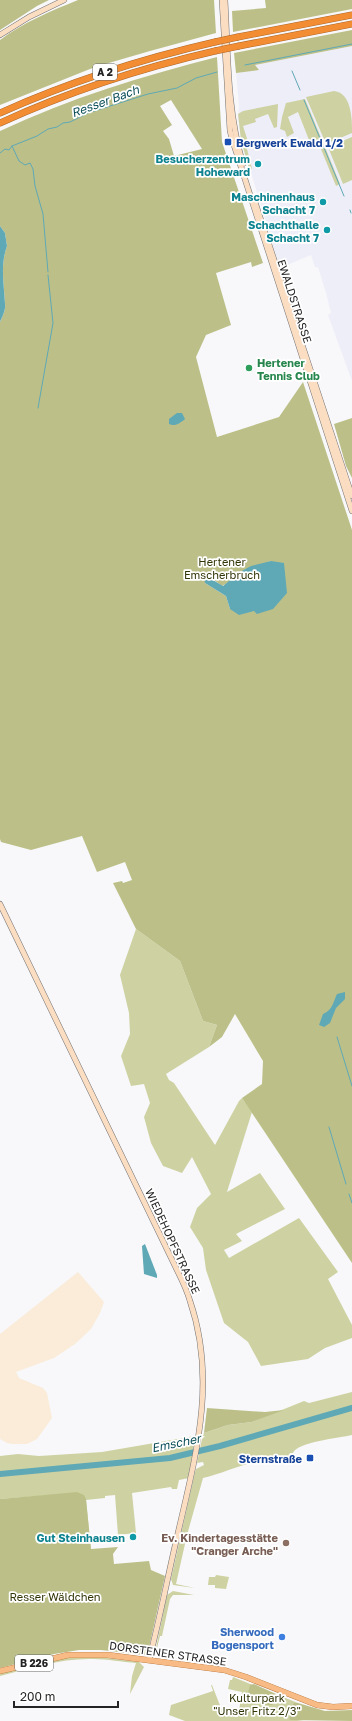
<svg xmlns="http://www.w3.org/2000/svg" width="352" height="1721" font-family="'Golos Text',sans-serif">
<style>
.built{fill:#eeeef8}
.industrial{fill:#faecd9}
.green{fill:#ced2a2}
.forest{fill:#bcc088;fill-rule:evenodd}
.water{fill:#5fa8b6}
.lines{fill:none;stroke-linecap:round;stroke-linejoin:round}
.stream{stroke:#5fa8b6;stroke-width:1}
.river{stroke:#5fa8b6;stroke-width:6}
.secondary-casing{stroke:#727274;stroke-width:6}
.primary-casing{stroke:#ab682e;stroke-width:6}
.motorway-casing{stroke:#ab682e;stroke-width:7}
.secondary{stroke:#fbddc2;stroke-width:5}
.primary{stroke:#f8bb85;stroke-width:5.5}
.motorway{stroke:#f38d33;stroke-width:6}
.motorway-bridge-casing{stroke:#ab682e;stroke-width:7;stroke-linecap:butt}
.motorway-bridge{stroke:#f38d33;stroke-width:6}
.transit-dot{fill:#1a4fb4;stroke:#fff;stroke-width:1.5}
.culture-dot{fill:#0f9aa8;stroke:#fff;stroke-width:1.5}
.leisure-dot{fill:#2e9e5b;stroke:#fff;stroke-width:1.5}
.education-dot{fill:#8d6e63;stroke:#fff;stroke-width:1.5}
.shop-dot{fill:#3f7fe0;stroke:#fff;stroke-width:1.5}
.labels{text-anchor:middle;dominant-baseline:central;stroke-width:3.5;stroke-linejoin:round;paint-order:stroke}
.shield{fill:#fff;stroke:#666;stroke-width:1}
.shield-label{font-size:10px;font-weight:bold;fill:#242424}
.transit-label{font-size:11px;font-weight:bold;fill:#164399;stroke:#fff;text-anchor:start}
.culture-label{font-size:11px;font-weight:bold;fill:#0d838f;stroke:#fff;text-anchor:end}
.street-label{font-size:11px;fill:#242424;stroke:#fff}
.leisure-label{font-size:11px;font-weight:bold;fill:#27864d;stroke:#fff;text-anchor:start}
.park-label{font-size:11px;fill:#333507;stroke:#fff}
.education-label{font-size:11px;font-weight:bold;fill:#785e54;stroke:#fff;text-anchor:end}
.shop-label{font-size:11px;font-weight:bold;fill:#366cbe;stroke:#fff;text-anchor:end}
.water-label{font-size:12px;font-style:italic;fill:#0d4f59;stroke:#fff}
</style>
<rect width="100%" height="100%" fill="#f8f8fa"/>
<!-- built -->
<path class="built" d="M 352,46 L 352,381 L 328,315 L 331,313 L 326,293 L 318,267 L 315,267 L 311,255 L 280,268 L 241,140 L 238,118 L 239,106 L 236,73 L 259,70 L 255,65 Z"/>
<!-- industrial -->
<path class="industrial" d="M 78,1272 L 104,1302 L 100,1313 L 91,1329 L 75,1344 L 54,1358 L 16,1372 L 19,1378 L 43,1388 L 47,1393 L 52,1418 L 37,1439 L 27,1444 L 12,1444 L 7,1443 L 0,1439 L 0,1334 Z"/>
<!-- green -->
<g class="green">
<path d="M 334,91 C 352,93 352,120 352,133 L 326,144 L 306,97 Z"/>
<path d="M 305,99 L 324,145 L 316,148 L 315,145 L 311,145 L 298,112 L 288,117 L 294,133 L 287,137 L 285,131 L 280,129 L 282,117 L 286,103 Z"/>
<path d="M 278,104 L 277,127 L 274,128 L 268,114 L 255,119 L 256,122 L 243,126 L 250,148 L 247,149 L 252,169 L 249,169 L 241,140 L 238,114 L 243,111 Z"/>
<path d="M 352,137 L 352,180 L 343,184 L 328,147 Z"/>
<path d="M 325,147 L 340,184 L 336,186 L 321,149 Z"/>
<path d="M 136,929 L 180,961 L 203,1021 L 217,1025 L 209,1047 L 166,1074 L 169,1080 L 174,1083 L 215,1145 L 239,1101 L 242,1098 L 252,1112 L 227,1192 L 260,1173 L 285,1209 L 236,1234 L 242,1241 L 224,1250 L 229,1258 L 299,1218 L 338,1272 L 328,1279 L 352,1325 L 352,1338 L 325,1348 L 308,1359 L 261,1366 L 248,1342 L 224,1323 L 206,1270 L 203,1248 L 190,1227 L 197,1208 L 211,1194 L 192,1157 L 182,1173 L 163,1166 L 151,1143 L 144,1117 L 150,1103 L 144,1084 L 131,1086 L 121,1056 L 130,1034 L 129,1013 L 120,975 Z"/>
<path d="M 352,1392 L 352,1435 C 340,1438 297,1442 293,1453 L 290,1453 L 289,1458 C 262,1454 229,1472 203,1478 L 187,1535 L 176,1584 L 195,1588 L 173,1585 L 171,1579 L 195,1472 L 196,1469 L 204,1465 L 203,1462 L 197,1463 L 202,1439 L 205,1436 L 203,1436 L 204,1433 L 228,1425 L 252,1422 L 304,1401 L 309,1403 Z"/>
<path d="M 195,1436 L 189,1478 L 179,1480 L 177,1489 L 172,1489 L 171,1487 L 132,1493 L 136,1533 L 118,1535 L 115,1495 L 105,1496 L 105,1498 L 86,1500 L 91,1550 L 99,1549 L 102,1570 L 142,1567 L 147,1569 L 151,1583 L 156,1591 L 145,1652 C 130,1655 109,1648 93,1648 C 61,1648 31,1658 0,1666 L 0,1500 L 78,1493 L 0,1499 L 0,1456 L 18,1454 L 39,1456 L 102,1452 Z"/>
<path d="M 216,1575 L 229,1577 L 226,1589 L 215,1588 L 215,1585 L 208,1585 L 209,1577 L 215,1577 Z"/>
<path d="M 173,1591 L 194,1595 L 173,1595 L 170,1599 L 162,1636 L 160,1636 L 157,1648 L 156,1648 L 167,1595 Z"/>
<path d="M 69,1657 L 98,1657 L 139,1662 L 144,1667 L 130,1694 L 132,1676 L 136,1663 C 122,1662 108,1659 93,1659 C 63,1658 29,1668 0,1676 L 0,1673 Z"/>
<path d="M 233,1677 L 298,1703 L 292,1706 L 289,1718 L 290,1719 L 304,1721 L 185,1721 L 169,1715 L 171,1705 L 213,1691 L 211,1685 L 212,1685 L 223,1713 L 227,1712 L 230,1713 L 230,1716 L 238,1717 L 242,1692 L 228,1689 L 230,1680 L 232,1680 Z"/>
</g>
<!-- forest -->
<g class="forest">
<path d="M 0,0 L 49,0 L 37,6 L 0,30 Z"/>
<path d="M 78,0 L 214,0 L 216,33 L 150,51 L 95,67 L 0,105 L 0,40 C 24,22 51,11 78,0 Z"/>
<path d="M 265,0 L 352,0 L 352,9 L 233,32 L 232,11 L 266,8 Z"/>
<path d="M 352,30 L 352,46 L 255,65 L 259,70 L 236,73 L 234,53 Z"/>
<path d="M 217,57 L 222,142 L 263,263 L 252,267 L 251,262 L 216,273 L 231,325 L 206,335 L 196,357 L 217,437 L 279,417 L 303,382 L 352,530 L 352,1263 L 242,1098 L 262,1084 L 263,1061 L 235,1014 L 222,1037 L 209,1047 L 217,1025 L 203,1021 L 180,961 L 136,929 L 113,883 L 122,881 L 123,883 L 132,880 L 125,862 L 97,872 L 82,836 L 31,850 L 1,842 L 0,839 L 0,322 C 2,317 6,310 5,304 C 4,283 0,266 7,246 L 5,233 L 0,226 L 0,131 C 70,98 143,76 217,57 ZM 171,100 L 202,149 L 174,156 L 169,139 L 163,131 L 172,125 L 160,106 ZM 271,561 L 230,609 L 226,596 L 205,583 L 214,580 L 222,586 L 263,564 Z"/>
<path d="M 352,418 L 352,478 L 346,466 L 334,424 Z"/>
<path d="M 207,1408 L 265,1412 L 284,1410 L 252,1422 L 228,1425 L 204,1433 Z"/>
<path d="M 77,1492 L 84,1495 L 86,1499 L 91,1549 L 118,1547 L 113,1554 L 114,1564 L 149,1561 L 151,1570 L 165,1576 L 148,1652 L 144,1655 L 101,1650 L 79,1650 L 54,1654 L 0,1668 L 0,1499 Z"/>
<path d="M 254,1684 L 276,1694 L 277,1700 L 272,1697 L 271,1701 L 274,1703 L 272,1705 L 266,1705 L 264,1699 L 261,1698 L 254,1700 L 248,1693 L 250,1685 Z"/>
<path d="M 294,1703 L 298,1703 L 325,1711 L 352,1710 L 352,1721 L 290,1720 L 289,1718 L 292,1706 Z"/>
</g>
<!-- water -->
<g class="water">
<path d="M 0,226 L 5,233 L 7,246 C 0,266 4,283 5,304 C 6,310 2,317 0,322 Z"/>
<path d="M 177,413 L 182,413 L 185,419 C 180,423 175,427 169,424 L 169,419 Z"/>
<path d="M 271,561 L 284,563 L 287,593 L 273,609 L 257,614 L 254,611 L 239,615 L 230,609 L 226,596 L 205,583 L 204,578 L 206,576 L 223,586 L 240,572 L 251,566 Z"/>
<path d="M 345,992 L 345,999 L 336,1008 L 330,1023 L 324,1027 L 319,1025 L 323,1014 C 333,1010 333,1002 337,994 Z"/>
<path d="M 145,1244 L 157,1275 L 157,1278 L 144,1274 L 142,1246 Z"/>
</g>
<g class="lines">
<!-- stream -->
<g class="stream">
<path d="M 245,65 L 352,44"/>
<path d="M 292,71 L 300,90"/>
<path d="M 304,100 L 344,196"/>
<path d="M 12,146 L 19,161 L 25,165 L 30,163 L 33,169 L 35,186 L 43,214 L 48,272"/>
<path d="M 0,153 L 5,149 L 9,150 L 12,146 L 37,136 L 48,129 L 57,127 L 63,123 L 70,122 L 88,113 L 148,94 L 177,88 L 196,78 L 217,72"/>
<path d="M 350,210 L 351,213"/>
<path d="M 38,408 L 53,323 L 48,275"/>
<path d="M 337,1037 L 352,1086"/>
<path d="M 329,1127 L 346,1184"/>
<path d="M 349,1194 L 352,1203"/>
</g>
<!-- river -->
<path class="river" d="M 0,1474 L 170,1458 L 220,1446 L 352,1408"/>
<!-- secondary casing -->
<g class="secondary-casing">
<g id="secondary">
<path d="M 222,0 L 230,131 L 233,142 L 352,511"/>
<path d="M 225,0 C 228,54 227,111 243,164"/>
<path d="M 0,35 L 29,17 L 64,0"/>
<path d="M 255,202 L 352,496"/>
<path d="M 0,904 L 177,1270 C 182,1280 187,1290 190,1301 C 217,1380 196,1455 178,1533 C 168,1575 160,1618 149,1660"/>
</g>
</g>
<!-- primary casing -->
<g class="primary-casing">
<path id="primary" d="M 0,1671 L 68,1655 L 108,1655 L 224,1670 L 246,1677 L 317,1705 L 333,1707 L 352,1706"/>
</g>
<!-- motorway casing -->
<g class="motorway-casing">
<g id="motorway">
<path d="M 238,37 L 352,15"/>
<path d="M 239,46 L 352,24"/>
<path d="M 0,113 C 69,82 141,59 215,42"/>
<path d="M 0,123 C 70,91 141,68 215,51"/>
</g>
</g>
<!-- secondary -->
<use href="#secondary" class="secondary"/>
<!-- primary -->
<use href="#primary" class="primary"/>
<!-- motorway -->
<use href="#motorway" class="motorway"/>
<!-- motorway-bridge casing -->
<g class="motorway-bridge-casing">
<g id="motorway-bridge">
<path d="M 215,42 L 238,37"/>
<path d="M 215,51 L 239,46"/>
</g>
</g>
<!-- motorway-bridge -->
<use href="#motorway-bridge" class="motorway-bridge"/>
</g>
<!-- markers -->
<g class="transit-dot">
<rect x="224" y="138" width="8" height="8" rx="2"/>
<rect x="306" y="1454" width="8" height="8" rx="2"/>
</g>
<g class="culture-dot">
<circle cx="258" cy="164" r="4"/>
<circle cx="323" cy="202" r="4"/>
<circle cx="327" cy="230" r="4"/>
<circle cx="133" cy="1537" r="4"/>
</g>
<circle class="leisure-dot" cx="249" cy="368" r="4"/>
<circle class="education-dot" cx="286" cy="1543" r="4"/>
<circle class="shop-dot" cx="282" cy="1637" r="4"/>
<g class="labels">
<!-- shield labels -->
<g class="shield">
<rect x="93" y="64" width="24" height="16" rx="3"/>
<rect x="15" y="1655" width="38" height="16" rx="3"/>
</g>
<g class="shield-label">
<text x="105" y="72">A 2</text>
<text x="34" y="1663">B 226</text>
</g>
<!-- transit labels -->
<g class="transit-label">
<text x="236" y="142">Bergwerk Ewald 1/2</text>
<text x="302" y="1458" text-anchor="end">Sternstraße</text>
</g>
<!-- culture labels -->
<g class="culture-label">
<text x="250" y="158">Besucherzentrum<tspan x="250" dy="13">Hoheward</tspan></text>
<text x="315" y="196">Maschinenhaus<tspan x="315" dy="13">Schacht 7</tspan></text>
<text x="319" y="224">Schachthalle<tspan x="319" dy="13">Schacht 7</tspan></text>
<text x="125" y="1537">Gut Steinhausen</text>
</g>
<!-- street labels -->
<g class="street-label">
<text transform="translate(295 301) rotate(72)">EWALDSTRASSE</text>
<text transform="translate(173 1241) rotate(65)">WIEDEHOPFSTRASSE</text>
<text transform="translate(168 1653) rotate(8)">DORSTENER STRASSE</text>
</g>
<!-- leisure labels -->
<g class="leisure-label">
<text x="257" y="362">Hertener<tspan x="257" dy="13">Tennis Club</tspan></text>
</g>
<!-- park labels -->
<g class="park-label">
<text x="222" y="561">Hertener<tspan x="222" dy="13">Emscherbruch</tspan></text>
<text x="55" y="1596">Resser Wäldchen</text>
<text x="257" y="1697">Kulturpark<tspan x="257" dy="13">"Unser Fritz 2/3"</tspan></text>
</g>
<!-- education labels -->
<g class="education-label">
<text x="278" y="1537">Ev. Kindertagesstätte<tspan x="278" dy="13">"Cranger Arche"</tspan></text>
</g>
<!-- shop labels -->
<g class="shop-label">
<text x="274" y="1631">Sherwood<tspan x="274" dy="13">Bogensport</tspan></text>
</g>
<!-- water labels -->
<g class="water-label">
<text transform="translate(105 101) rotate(-20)">Resser Bach</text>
<text transform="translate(176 1443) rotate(-12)">Emscher</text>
</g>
</g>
<!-- scale -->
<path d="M14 1701v6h104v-6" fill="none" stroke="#242424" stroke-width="2"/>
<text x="20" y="1701" font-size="12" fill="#242424" stroke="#ffffff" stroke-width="3" paint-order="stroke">200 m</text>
</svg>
